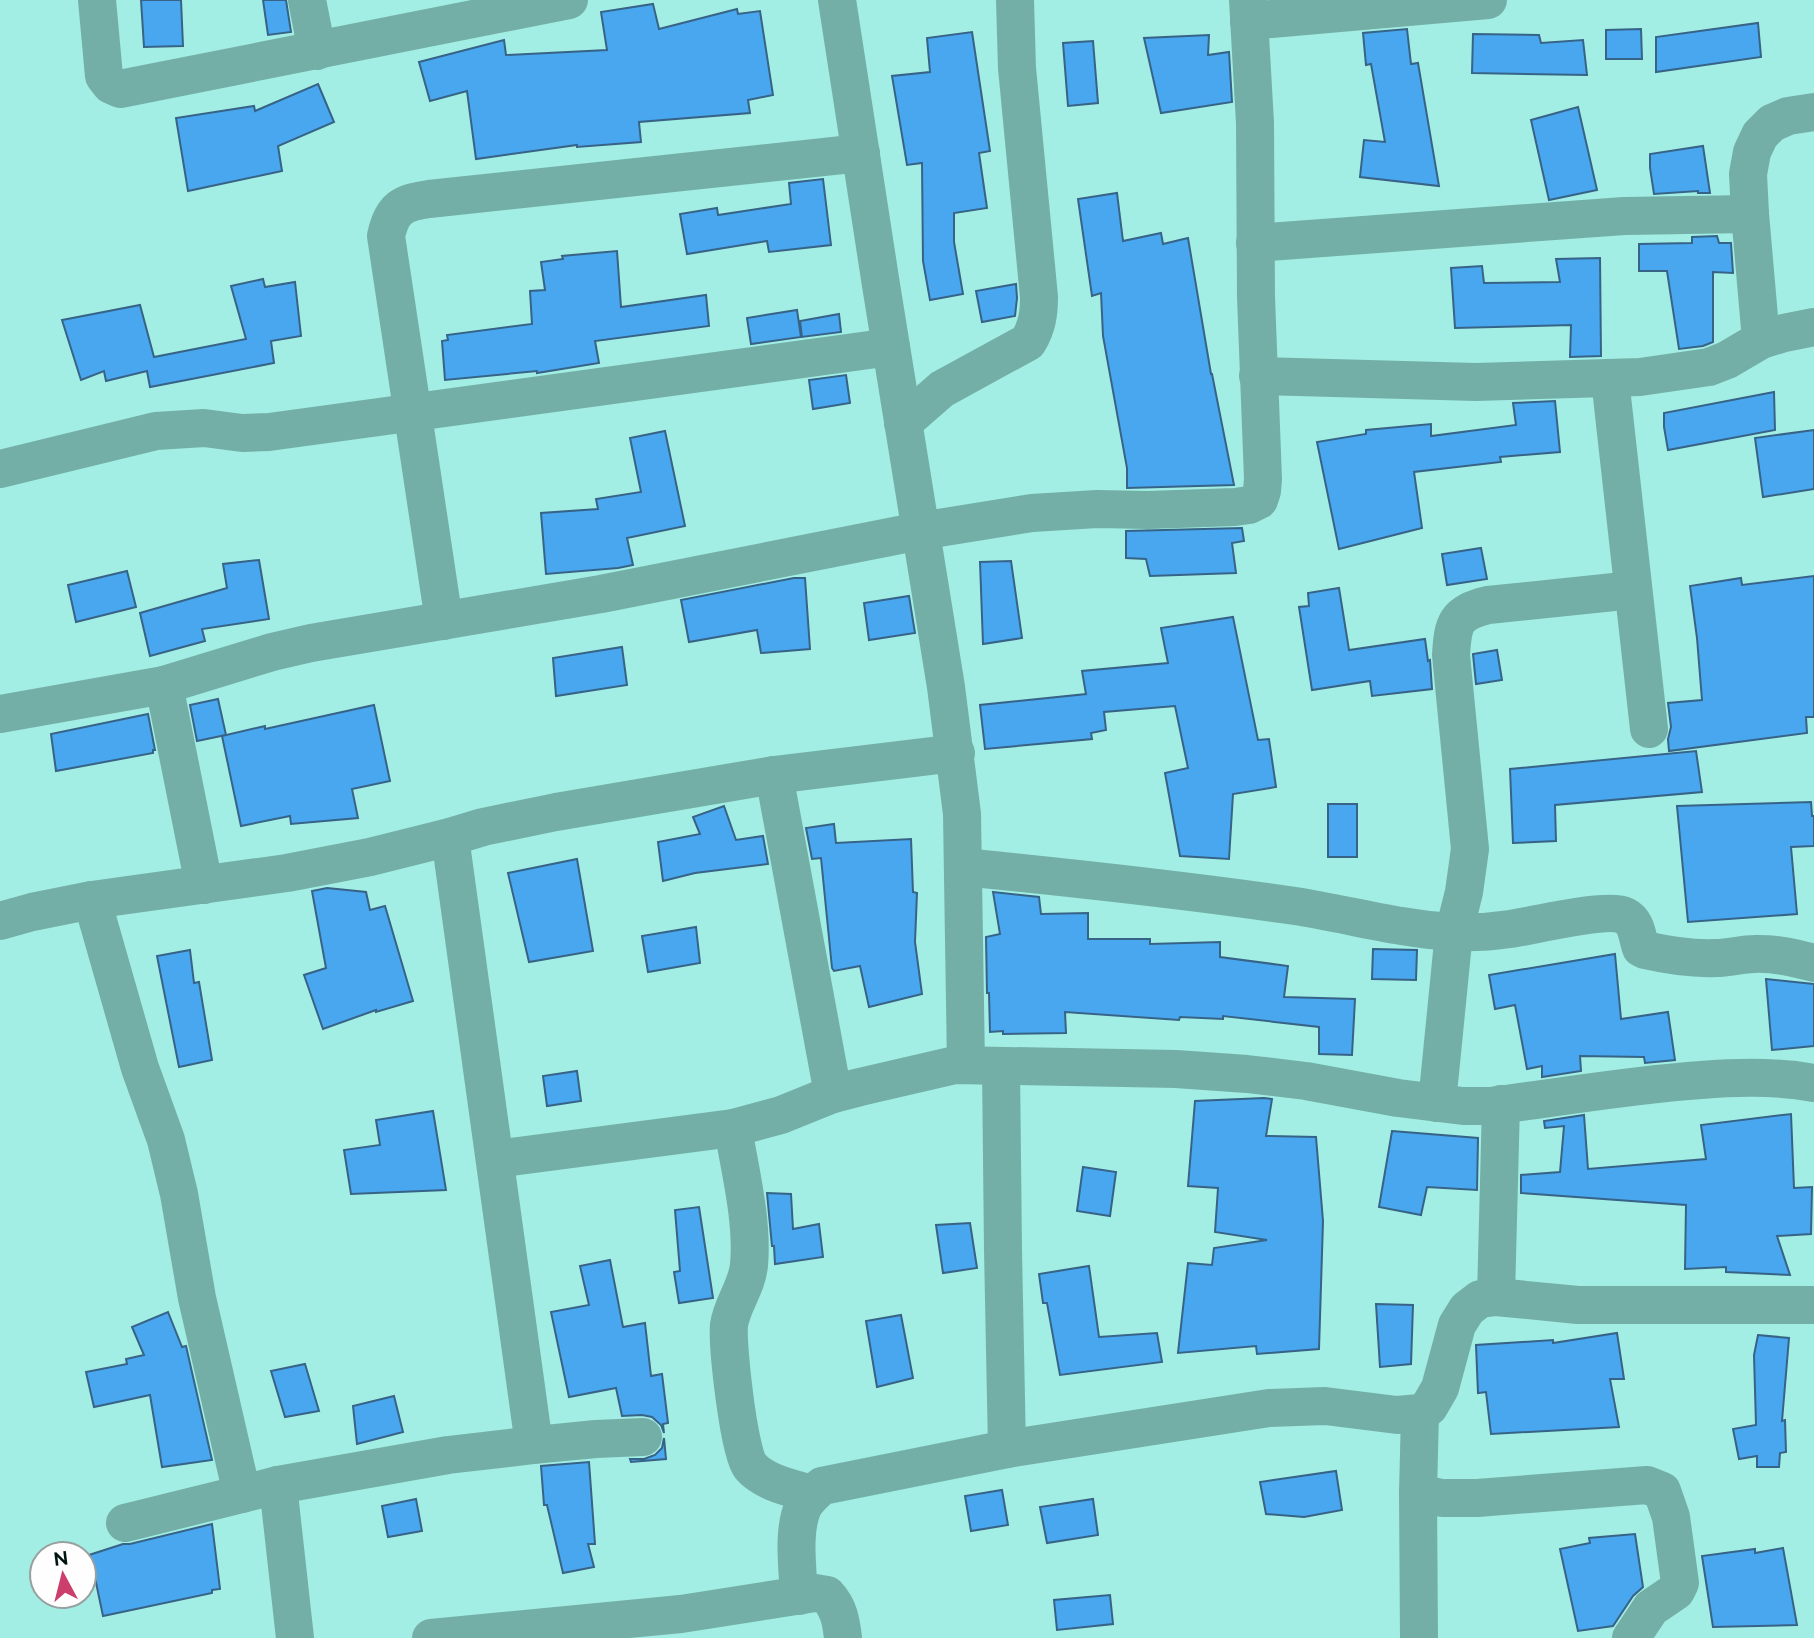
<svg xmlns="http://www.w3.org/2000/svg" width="1814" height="1638" font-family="Raleway,sans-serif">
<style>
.building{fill:#49a7ef;stroke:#376387;stroke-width:2}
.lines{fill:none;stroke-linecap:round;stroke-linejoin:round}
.minor{stroke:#74afa7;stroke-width:38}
</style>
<rect width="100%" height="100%" fill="#a2eee4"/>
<!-- building -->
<g class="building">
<path d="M 141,0 L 181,0 L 183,46 L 144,47 Z"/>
<path d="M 263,0 L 286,0 L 291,32 L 268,35 Z"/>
<path d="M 653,4 L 659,29 L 737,9 L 738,14 L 760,11 L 773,95 L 748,100 L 750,113 L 639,122 L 641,142 L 577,147 L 577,145 L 476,159 L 467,91 L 430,101 L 419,62 L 504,40 L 506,55 L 607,50 L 601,12 Z"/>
<path d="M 1758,23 L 1761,57 L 1656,72 L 1656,37 Z"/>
<path d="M 1407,29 L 1411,64 L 1418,63 L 1439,186 L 1360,177 L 1364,140 L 1385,142 L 1371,64 L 1366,65 L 1363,33 Z"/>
<path d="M 1641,29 L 1642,59 L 1606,59 L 1606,30 Z"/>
<path d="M 972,32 L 990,151 L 979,153 L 987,208 L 954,213 L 954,242 L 963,294 L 930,300 L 923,261 L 922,163 L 907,165 L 892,76 L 930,72 L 927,38 Z"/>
<path d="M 1473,34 L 1539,35 L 1541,43 L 1583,40 L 1587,75 L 1472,73 Z"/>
<path d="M 1209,35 L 1208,55 L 1229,52 L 1232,102 L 1161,113 L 1144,38 Z"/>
<path d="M 1093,41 L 1098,103 L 1068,106 L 1063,43 Z"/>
<path d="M 318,84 L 334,122 L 278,146 L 282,171 L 188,191 L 176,118 L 254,106 L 255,111 Z"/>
<path d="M 1578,107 L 1597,190 L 1549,200 L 1531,120 Z"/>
<path d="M 1703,146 L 1710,193 L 1698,193 L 1698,191 L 1654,194 L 1650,168 L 1650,154 Z"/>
<path d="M 823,179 L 831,245 L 769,252 L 767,241 L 687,254 L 680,214 L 717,208 L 718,215 L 791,204 L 789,183 Z"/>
<path d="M 1117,193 L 1123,241 L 1161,233 L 1163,244 L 1188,238 L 1211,374 L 1212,374 L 1234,485 L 1127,488 L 1127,468 L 1103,336 L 1101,293 L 1092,296 L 1078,199 Z"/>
<path d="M 1717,236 L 1719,243 L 1731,243 L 1733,273 L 1713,272 L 1713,342 L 1703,346 L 1679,349 L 1667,271 L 1639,271 L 1639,244 L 1692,243 L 1692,237 Z"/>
<path d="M 617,251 L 621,307 L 706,295 L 709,326 L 595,341 L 599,363 L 537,373 L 537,371 L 445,380 L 442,341 L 448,340 L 447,335 L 532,324 L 530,291 L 545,290 L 541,262 L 563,259 L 562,256 Z"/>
<path d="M 1600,258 L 1601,356 L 1570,357 L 1571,325 L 1455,328 L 1451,268 L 1482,266 L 1484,283 L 1560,282 L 1556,259 Z"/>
<path d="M 263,279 L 265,287 L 295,282 L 301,336 L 271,341 L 274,363 L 150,387 L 147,371 L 106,381 L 104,371 L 81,380 L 62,320 L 140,305 L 154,357 L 246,339 L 231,286 Z"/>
<path d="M 1016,284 L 1017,298 L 1015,316 L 982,322 L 976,291 Z"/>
<path d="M 797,310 L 801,337 L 751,344 L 747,318 Z"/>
<path d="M 839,314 L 841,332 L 802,337 L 800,321 Z"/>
<path d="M 846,375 L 850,403 L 813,409 L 809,380 Z"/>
<path d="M 1774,392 L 1775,430 L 1668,450 L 1664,427 L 1664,413 Z"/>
<path d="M 1555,401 L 1560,452 L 1500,457 L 1501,462 L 1414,472 L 1422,528 L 1339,549 L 1317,442 L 1366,434 L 1366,430 L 1431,424 L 1431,436 L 1516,425 L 1513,403 Z"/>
<path d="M 1814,430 L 1814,489 L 1763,497 L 1755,438 Z"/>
<path d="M 665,431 L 685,526 L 627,538 L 633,565 L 618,568 L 546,574 L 541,513 L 598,509 L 596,499 L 641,492 L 630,438 Z"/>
<path d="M 1242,528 L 1244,541 L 1232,543 L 1236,573 L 1150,576 L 1146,559 L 1126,558 L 1126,531 Z"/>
<path d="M 1481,548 L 1487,579 L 1447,585 L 1442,554 Z"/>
<path d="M 259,560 L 269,619 L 202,629 L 205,641 L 150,656 L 140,613 L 227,588 L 223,564 Z"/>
<path d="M 1011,561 L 1022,638 L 983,644 L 980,562 Z"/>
<path d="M 127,571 L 136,607 L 76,622 L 68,585 Z"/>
<path d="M 1814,576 L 1814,717 L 1806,717 L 1807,733 L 1669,751 L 1668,739 L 1671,727 L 1668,703 L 1702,700 L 1697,638 L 1690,586 L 1741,578 L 1742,585 Z"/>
<path d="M 794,578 L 805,578 L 810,649 L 761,653 L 757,630 L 689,642 L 681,600 Z"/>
<path d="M 1339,588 L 1349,650 L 1425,639 L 1428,661 L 1430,660 L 1432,689 L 1372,696 L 1370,681 L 1312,690 L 1299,607 L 1309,606 L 1308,593 Z"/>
<path d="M 909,596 L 915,633 L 869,640 L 864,603 Z"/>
<path d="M 1233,617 L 1258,740 L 1269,739 L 1276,787 L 1233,794 L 1229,859 L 1180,856 L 1165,773 L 1188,768 L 1175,706 L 1104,712 L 1106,730 L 1091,733 L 1092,739 L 985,749 L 980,705 L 1086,694 L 1082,671 L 1168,663 L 1161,628 Z"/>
<path d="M 622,647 L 627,685 L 556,696 L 553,658 Z"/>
<path d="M 1497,650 L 1502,680 L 1476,684 L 1473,654 Z"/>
<path d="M 218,699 L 226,735 L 197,741 L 190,705 Z"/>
<path d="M 374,705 L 390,781 L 352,789 L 358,818 L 291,824 L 290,816 L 241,826 L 222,736 L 265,726 L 265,729 Z"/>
<path d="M 148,714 L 155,750 L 153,750 L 153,753 L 56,771 L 51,734 Z"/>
<path d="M 1696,751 L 1702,792 L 1555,805 L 1556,841 L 1513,843 L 1510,769 Z"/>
<path d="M 1811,802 L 1812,816 L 1814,816 L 1814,846 L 1791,847 L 1797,914 L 1688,922 L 1677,806 Z"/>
<rect x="1328" y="804" width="29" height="53"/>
<path d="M 724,806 L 736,840 L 763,836 L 768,864 L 695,873 L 663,881 L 658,842 L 700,834 L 693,817 Z"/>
<path d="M 834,824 L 836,843 L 911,839 L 913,892 L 917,893 L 915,942 L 922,994 L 869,1007 L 860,966 L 834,971 L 832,968 L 821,858 L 812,859 L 806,828 Z"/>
<path d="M 577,859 L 593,951 L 529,962 L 508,873 Z"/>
<path d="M 327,888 L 366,892 L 370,910 L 385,906 L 413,1001 L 376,1012 L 376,1010 L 323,1029 L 304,975 L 326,968 L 312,891 Z"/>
<path d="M 993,892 L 1039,897 L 1041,914 L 1088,913 L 1088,939 L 1150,939 L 1150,944 L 1220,942 L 1220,957 L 1288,966 L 1284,997 L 1355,999 L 1352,1055 L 1319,1054 L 1319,1027 L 1223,1016 L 1223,1019 L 1180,1017 L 1179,1020 L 1065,1012 L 1066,1033 L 1003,1034 L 1003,1031 L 990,1032 L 989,993 L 987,993 L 986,937 L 1000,934 Z"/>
<path d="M 696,927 L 700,963 L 648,972 L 642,936 Z"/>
<path d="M 1373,949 L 1417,950 L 1416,980 L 1372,979 Z"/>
<path d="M 190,950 L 194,983 L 199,982 L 212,1060 L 179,1067 L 157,956 Z"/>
<path d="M 1615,954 L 1621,1019 L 1668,1012 L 1675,1060 L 1645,1063 L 1644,1057 L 1580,1056 L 1581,1071 L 1542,1077 L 1542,1066 L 1527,1069 L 1515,1005 L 1495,1009 L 1489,975 Z"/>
<path d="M 1766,979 L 1814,984 L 1814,1046 L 1772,1050 Z"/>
<path d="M 577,1071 L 581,1101 L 547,1106 L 543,1076 Z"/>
<path d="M 1264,1098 L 1272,1099 L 1266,1136 L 1316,1137 L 1323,1221 L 1319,1349 L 1257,1354 L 1256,1346 L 1178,1353 L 1188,1263 L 1212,1265 L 1214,1248 L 1267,1240 L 1215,1232 L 1218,1188 L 1188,1186 L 1195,1101 Z"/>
<path d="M 433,1111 L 446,1190 L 351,1194 L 344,1150 L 380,1145 L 376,1120 Z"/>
<path d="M 1791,1114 L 1794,1188 L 1812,1187 L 1811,1234 L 1777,1236 L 1790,1275 L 1726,1272 L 1726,1267 L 1685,1269 L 1686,1205 L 1521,1193 L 1521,1175 L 1560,1172 L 1564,1126 L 1545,1128 L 1544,1121 L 1584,1115 L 1588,1169 L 1706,1159 L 1701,1125 Z"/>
<path d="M 1392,1131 L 1478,1138 L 1477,1190 L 1427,1187 L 1421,1215 L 1379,1207 Z"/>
<path d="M 1083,1167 L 1116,1172 L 1110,1216 L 1077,1211 Z"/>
<path d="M 767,1193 L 791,1194 L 793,1229 L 819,1224 L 823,1257 L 775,1264 L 774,1246 L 772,1246 Z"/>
<path d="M 699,1207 L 713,1298 L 679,1303 L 674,1272 L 680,1271 L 675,1210 Z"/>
<path d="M 970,1223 L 977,1268 L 943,1273 L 936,1225 Z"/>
<path d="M 610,1260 L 623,1327 L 645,1323 L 651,1376 L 662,1374 L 668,1423 L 663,1424 L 664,1433 L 661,1425 L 652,1417 L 642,1415 L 622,1416 L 616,1388 L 569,1397 L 551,1312 L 589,1305 L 580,1266 Z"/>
<path d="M 1089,1266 L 1099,1337 L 1157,1333 L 1162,1362 L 1060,1375 L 1047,1303 L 1043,1303 L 1039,1274 Z"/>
<path d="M 1376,1304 L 1413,1305 L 1411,1364 L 1380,1367 Z"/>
<path d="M 168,1312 L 182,1347 L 186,1346 L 212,1460 L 162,1467 L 150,1395 L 94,1407 L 86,1372 L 127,1364 L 126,1359 L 144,1355 L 132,1327 Z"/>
<path d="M 901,1315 L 913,1378 L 877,1387 L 866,1321 Z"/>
<path d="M 1617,1333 L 1624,1379 L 1610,1379 L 1619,1427 L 1491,1434 L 1486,1392 L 1478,1393 L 1476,1345 L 1553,1340 L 1553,1343 Z"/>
<path d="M 1758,1335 L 1789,1338 L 1782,1421 L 1785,1420 L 1786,1452 L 1780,1453 L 1779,1467 L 1757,1467 L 1757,1456 L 1739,1459 L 1733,1429 L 1756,1425 L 1754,1355 Z"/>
<path d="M 305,1364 L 319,1411 L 285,1417 L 271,1371 Z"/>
<path d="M 394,1396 L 403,1432 L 357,1444 L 353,1406 Z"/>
<path d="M 664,1438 L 666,1459 L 631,1462 L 630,1459 L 644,1459 L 655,1455 L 662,1448 Z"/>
<path d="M 589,1462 L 595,1544 L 588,1544 L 594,1567 L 563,1573 L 547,1505 L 544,1505 L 541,1466 Z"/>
<path d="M 1336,1471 L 1342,1510 L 1304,1517 L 1266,1514 L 1260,1482 Z"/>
<path d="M 1002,1490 L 1008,1525 L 971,1531 L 965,1496 Z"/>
<path d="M 416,1499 L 422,1531 L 388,1537 L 382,1506 Z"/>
<path d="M 1093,1499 L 1098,1535 L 1047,1543 L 1040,1507 Z"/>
<path d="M 212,1524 L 220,1589 L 212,1590 L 212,1593 L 103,1616 L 94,1573 L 89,1555 L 123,1544 L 130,1544 Z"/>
<path d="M 1635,1534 L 1643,1587 L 1633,1596 L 1613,1626 L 1578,1631 L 1560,1549 L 1590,1543 L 1589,1538 Z"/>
<path d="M 1783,1548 L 1797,1625 L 1713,1627 L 1702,1556 L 1755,1549 L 1755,1553 Z"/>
<path d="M 1110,1595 L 1113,1624 L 1057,1630 L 1054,1600 Z"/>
</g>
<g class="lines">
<!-- minor -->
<g class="minor">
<path d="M 97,0 L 104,76 L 111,85 L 120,89 L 569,0"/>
<path d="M 307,0 L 317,51"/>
<path d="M 837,0 L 881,285 L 946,687 L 962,814 L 966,1065"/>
<path d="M 1249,21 L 1488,0"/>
<path d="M 1255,243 L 1624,216 L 1750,214"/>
<path d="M 1761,340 L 1750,214 L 1748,174 L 1752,152 L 1760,135 L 1772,123 L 1788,116 L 1814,112"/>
<path d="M 1258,376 L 1476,382 L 1640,377 L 1709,367 L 1727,360 L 1761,340 L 1784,333 L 1814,327"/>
<path d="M 1610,379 L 1649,729"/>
<path d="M 903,423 L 942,389 L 1028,342 C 1037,327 1039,314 1039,297 L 1017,68 L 1015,0"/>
<path d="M 0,469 L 156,431 L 204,428 L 242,433 L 269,432 L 891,347"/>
<path d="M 444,621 L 386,236 C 392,208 402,203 429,199 L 861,153"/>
<path d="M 164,685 L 204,885"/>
<path d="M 0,714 L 164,685 L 272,652 L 311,643 L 601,594 L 920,531 L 1032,513 L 1097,509 L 1148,510 L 1235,507 L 1249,505 L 1259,500 L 1262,491 L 1263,479 L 1256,297 L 1255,123 L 1248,0"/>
<path d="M 774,775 L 833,1094"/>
<path d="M 450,837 L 534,1445"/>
<path d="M 963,867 C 1074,878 1185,890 1295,906 C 1347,914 1399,929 1452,932 C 1471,933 1490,932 1510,929 C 1532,926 1608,907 1625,916 C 1637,922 1637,937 1641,948 L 1645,950 C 1667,955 1693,959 1716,958 C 1729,958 1742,954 1754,954 C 1775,953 1795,958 1814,963"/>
<path d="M 92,900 L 140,1068 L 166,1140 L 179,1194 L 197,1298 L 242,1494"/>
<path d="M 0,921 L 32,912 L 92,900 L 287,873 L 370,857 L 450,837 L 483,827 L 556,812 L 774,775 L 956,753"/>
<path d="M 1001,1066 L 1003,1250 L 1007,1449"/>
<path d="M 1437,1103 L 1454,932 L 1464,892 L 1470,849 L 1451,655 C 1453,623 1455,613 1488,605 L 1633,590"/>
<path d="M 733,1128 C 740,1171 753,1221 749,1265 C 747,1287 732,1304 729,1325 C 727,1345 739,1453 750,1466 C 764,1483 792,1488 812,1494"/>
<path d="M 496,1159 L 733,1128 L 781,1115 L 833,1094 L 860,1087 L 955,1065 L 1176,1069 L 1247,1074 L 1306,1081 L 1398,1098 L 1463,1106 L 1491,1106 C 1561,1097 1630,1085 1701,1080 C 1738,1077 1777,1076 1814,1083"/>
<path d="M 1496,1297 L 1501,1104"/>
<path d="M 278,1485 L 295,1638"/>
<path d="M 1418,1493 L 1442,1498 L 1477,1498 L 1647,1485 L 1662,1491 L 1671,1517 L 1680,1583 L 1676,1591 L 1651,1608 L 1631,1638"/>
<path d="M 125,1523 L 278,1485 L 448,1455 L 534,1445 L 596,1439 L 643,1437"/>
<path d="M 799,1596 C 798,1570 792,1532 803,1507 C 807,1499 815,1492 822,1486 L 1007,1449 L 1269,1408 L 1325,1406 L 1397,1415 L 1420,1413 L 1429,1407 L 1440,1388 L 1457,1325 L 1467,1309 L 1480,1299 L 1496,1297 L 1578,1305 L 1814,1305"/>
<path d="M 431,1638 L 681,1614 L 815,1593 L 827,1595 C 839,1608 841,1621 843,1638"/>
<path d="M 1419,1638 L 1418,1493 L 1420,1413"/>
</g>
</g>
<!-- north arrow -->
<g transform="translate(63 1575) rotate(353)"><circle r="33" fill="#fefefe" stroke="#98a0a0" stroke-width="2"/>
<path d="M0-5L12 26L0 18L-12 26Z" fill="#cc3e6c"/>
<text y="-10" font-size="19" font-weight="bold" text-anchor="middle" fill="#001412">N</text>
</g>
</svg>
